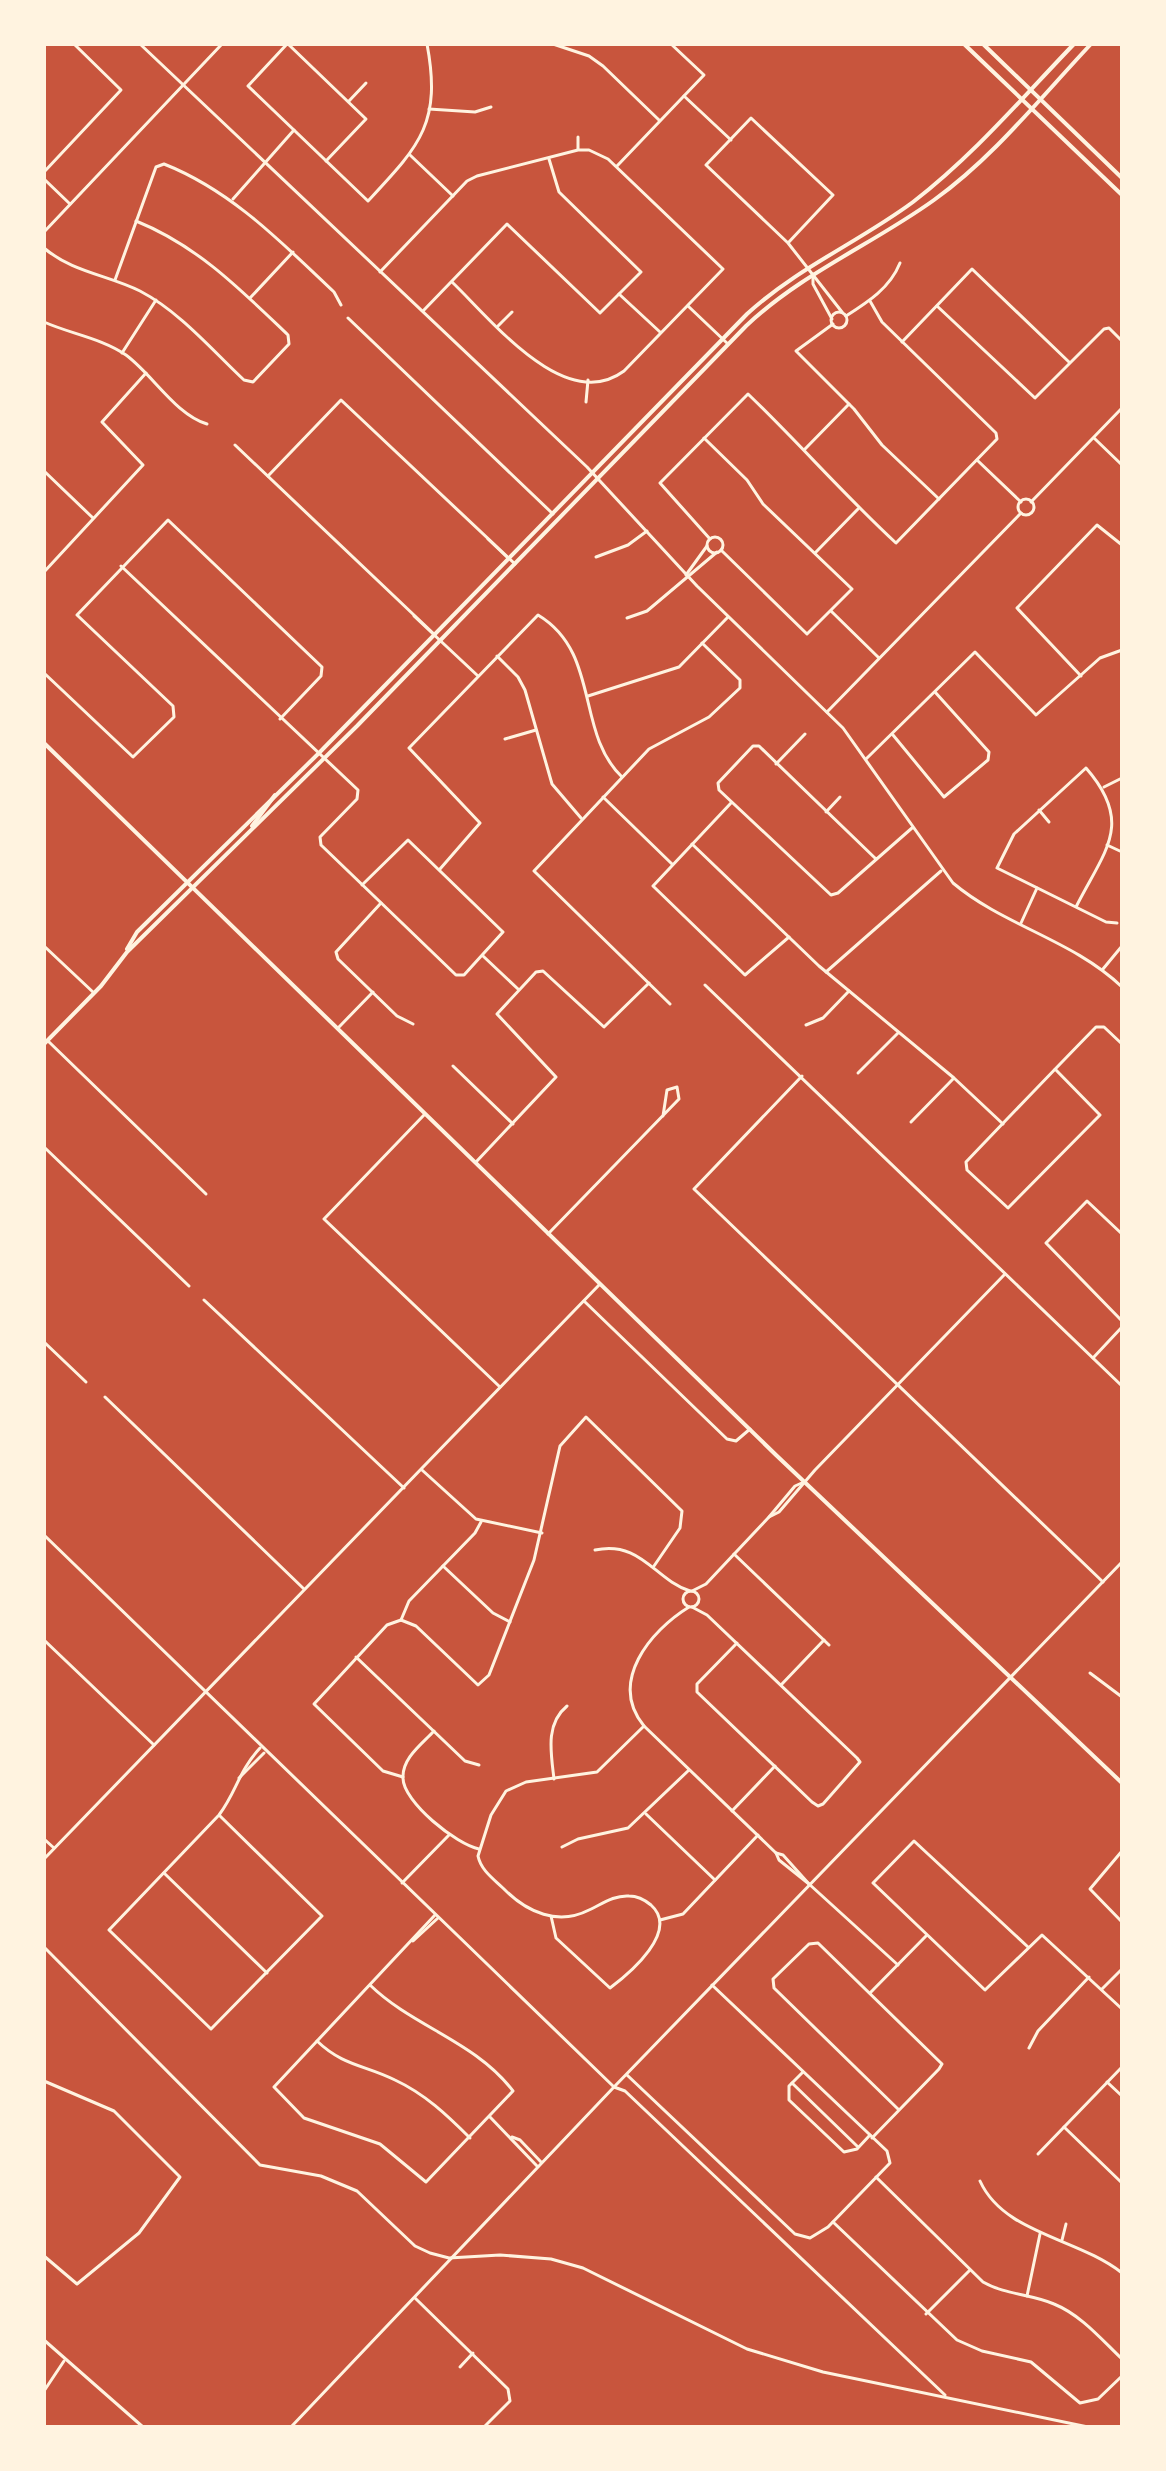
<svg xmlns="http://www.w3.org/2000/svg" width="1166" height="2471" font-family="'Source Sans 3',sans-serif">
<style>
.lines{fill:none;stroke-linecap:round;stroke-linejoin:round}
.minor{stroke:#fff3e0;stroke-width:3}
.tertiary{stroke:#fff3e0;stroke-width:3}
.secondary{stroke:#fff3e0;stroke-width:4}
.primary{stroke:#fff3e0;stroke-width:4}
</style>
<rect width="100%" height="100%" fill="#c8553d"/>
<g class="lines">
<!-- minor -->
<g class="minor">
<path d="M 287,44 L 248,86 L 368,201 C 419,146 442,124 427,44"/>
<path d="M 288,44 L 366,119 L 326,161"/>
<path d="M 553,44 L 589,56 L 603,66 L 659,120"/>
<path d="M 684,96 L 731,140"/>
<path d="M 349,101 L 366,83"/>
<path d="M 429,109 L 475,112 L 491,107"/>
<path d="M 578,137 L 578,149"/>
<path d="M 410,155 L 453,196"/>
<path d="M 617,166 L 704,75 L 671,44"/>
<path d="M 44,172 L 121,90 L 74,44"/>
<path d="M 44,179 L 70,204"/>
<path d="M 233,199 L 294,130"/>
<path d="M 788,243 L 833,195 L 751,118 L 706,165 L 788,243 L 842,312"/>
<path d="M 44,248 C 72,272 108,275 140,291 C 180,312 211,349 244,380 L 253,382 L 289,344 L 288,335 C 241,290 198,246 136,221"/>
<path d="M 380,272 L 467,181 L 477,176 L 578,150 L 589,150 L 608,159 L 723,269 L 624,371 C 565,415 490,318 452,282"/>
<path d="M 813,274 L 813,284 L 832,319"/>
<path d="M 115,280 L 156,167 L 164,164 C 232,191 281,242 334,292 L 341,305"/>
<path d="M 619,294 L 660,332"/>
<path d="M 250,298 L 293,252"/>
<path d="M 688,306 L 728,344"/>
<path d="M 937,306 L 1035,398 L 1104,329 L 1109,328 L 1122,341"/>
<path d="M 423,311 L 507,224 L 600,313 L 641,272 L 559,192 L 549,159"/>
<circle cx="839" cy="320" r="8"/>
<path d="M 846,316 C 868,302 890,288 900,263"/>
<path d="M 348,318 L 553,514"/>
<path d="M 44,322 C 71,334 101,338 126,355 C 153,375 175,414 207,424"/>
<path d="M 833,324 L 796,351 L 854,409 L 882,445 L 939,499"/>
<path d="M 498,326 L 512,312"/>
<path d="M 902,342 L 972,269 L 1069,362"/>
<path d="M 122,353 L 156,300"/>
<path d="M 586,402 L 588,380"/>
<path d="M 704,438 L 747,480 L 763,504 L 852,589 L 807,634 L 721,550"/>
<path d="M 1094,438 L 1122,465"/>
<path d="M 235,445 L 435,635"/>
<path d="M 805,449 L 849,404"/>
<path d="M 977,460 L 1021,502"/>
<path d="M 44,471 L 93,518"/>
<path d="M 268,476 L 341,400 L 515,564"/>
<circle cx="1026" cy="507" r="8"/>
<path d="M 1031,502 L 1122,408"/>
<circle cx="715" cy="545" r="8"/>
<path d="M 488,539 L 508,558"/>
<path d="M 710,539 L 660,483 L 748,394 C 799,443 844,495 896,543 L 997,439 L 996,433 L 882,322 L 870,301"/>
<path d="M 815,553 L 858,509"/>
<path d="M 596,557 L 628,545 L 647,531"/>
<path d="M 121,566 L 358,790 L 357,799 L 320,837 L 321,845 L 456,975 L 464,975 L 503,932 L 408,840 L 362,885"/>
<path d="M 44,572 L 143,465 L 102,422 L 146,373"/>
<path d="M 686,575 L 707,546"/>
<path d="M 831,611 L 879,658"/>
<path d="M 414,616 L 478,676"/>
<path d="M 627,618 L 647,611 L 717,552"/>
<path d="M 497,656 L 518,677 L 525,690 L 552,784 L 581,818"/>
<path d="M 44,673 L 133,757 L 174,717 L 173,706 L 77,615 L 168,520 L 322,667 L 321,676 L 280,719"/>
<path d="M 1081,676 L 1017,608 L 1097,525 L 1122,545"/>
<path d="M 588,696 L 679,667 L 728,617"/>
<path d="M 827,712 L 1021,513"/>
<path d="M 893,735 L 944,797 L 988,760 L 989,752 L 935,692"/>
<path d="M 505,739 L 536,730"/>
<path d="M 866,759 L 975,652 L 1036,715 L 1100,658 L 1122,650"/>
<path d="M 776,764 L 805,734"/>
<path d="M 1104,787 L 1122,778"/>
<path d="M 603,797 L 672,864"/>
<path d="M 731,803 L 653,886 L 745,975 L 789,937"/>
<path d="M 1039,810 L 1049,822"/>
<path d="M 826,812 L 840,797"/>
<path d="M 692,844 L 819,966 L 954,1078 L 1003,1124"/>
<path d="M 1107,845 L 1122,852"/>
<path d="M 876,859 L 759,746 L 753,746 L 718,783 L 719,790 L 831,895 L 838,893 L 912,828"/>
<path d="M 440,869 L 480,823 L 409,748 L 538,615 C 601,653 575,732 622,777"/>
<path d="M 381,903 L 336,952 L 338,959 L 397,1016 L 413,1024"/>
<path d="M 1076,907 C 1104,851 1135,824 1086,768 L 1014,834 L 997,868 L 1106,922 L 1117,923"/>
<path d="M 1021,923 L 1037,888"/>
<path d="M 44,946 L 94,993"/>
<path d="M 483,956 L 518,989"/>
<path d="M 826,972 L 941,871"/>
<path d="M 705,985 L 1122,1386"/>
<path d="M 670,1004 L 534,871 L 649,749 L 709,717 L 740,688 L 740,680 L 702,643"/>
<path d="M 806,1025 L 823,1018 L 849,991"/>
<path d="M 339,1027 L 373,992"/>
<path d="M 48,1041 L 206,1194"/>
<path d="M 453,1066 L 513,1124"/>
<path d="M 1055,1069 L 1100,1115 L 1008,1208 L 967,1170 L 966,1162 C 1009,1117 1052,1072 1096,1027 L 1104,1027 L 1122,1044"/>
<path d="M 858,1073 L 898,1033"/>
<path d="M 802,1076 L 694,1189 L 1103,1582"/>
<path d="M 424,1115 L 324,1219 L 500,1387"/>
<path d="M 911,1122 L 953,1079"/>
<path d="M 44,1147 L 189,1286"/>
<path d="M 476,1162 L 556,1077 L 497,1014 L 536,972 L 543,971 L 604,1027 L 649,983"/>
<path d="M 548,1234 L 679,1099 L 677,1087 L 667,1090 L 663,1116"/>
<path d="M 1122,1234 L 1087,1201 L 1046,1243 L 1122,1321"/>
<path d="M 204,1300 L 404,1488"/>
<path d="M 584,1301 L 727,1439 L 736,1441 L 750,1429"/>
<path d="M 44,1342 L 86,1382"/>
<path d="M 1093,1358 L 1122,1327"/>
<path d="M 105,1397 L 304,1589"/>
<path d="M 422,1470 L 476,1519 L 542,1533"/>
<path d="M 769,1517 L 779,1512 L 815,1470 L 1005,1274"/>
<path d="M 44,1535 L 614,2087 L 625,2091 L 945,2395"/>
<path d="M 595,1550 C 641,1540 655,1580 690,1591"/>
<path d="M 734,1554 L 829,1645"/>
<path d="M 443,1566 L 493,1613 L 510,1622"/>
<path d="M 692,1591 L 706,1584 L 769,1517 L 795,1486 L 804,1482"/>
<circle cx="691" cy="1599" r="8"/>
<path d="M 689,1607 C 650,1631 608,1682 644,1726 L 776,1853 L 779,1860 L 809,1884"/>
<path d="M 692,1607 L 707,1615 L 857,1758 L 860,1762 L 823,1804 L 818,1806 L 812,1802 L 697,1692 L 697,1684 L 737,1643"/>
<path d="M 401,1620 L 416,1626 L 478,1685 L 489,1675 L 534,1560 L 560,1446 L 586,1417 L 682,1511 L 680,1528 L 654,1566"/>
<path d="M 401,1620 L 387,1625 L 314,1704 L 383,1771 L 403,1777"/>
<path d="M 401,1620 L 409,1601 L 475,1533 L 481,1522"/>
<path d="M 44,1640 L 154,1745"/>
<path d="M 356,1657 L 465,1761 L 479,1765"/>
<path d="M 1090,1673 L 1122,1697"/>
<path d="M 781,1685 L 824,1640"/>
<path d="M 434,1731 C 422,1744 402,1758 403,1778 C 403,1802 457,1845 479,1849"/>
<path d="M 239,1778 L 264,1753"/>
<path d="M 554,1779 C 551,1753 545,1724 567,1706"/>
<path d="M 732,1811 L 775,1766"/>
<path d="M 646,1814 L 715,1880"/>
<path d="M 219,1815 L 322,1916 L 211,2029 L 109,1930 L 219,1815 C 237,1791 238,1772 260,1748"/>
<path d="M 44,1839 L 54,1848"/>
<path d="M 562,1847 L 578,1839 L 628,1828 L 689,1770"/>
<path d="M 1122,1851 L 1090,1889 L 1122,1922"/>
<path d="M 776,1853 L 783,1855 L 809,1884 L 898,1965"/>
<path d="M 44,1859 L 600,1284"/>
<path d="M 164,1873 L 267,1973"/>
<path d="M 402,1883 L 449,1835"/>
<path d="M 551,1916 L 556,1938 L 610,1988 C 630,1973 680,1931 651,1905 C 645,1900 638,1896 629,1896 C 614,1895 602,1904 589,1910 C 558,1926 527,1912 505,1890 C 495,1880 481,1871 478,1856 L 491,1815 L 506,1791 L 526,1782 L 597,1772 L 644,1726"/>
<path d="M 660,1920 L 683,1914 L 758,1835"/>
<path d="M 413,1941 L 438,1918"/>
<path d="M 44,1947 L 260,2165 L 321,2176 L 357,2191 L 415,2246 L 430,2253 L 449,2258 L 500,2255 L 551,2259 L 583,2268 L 747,2349 L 823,2372 L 1088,2427"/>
<path d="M 1028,1947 L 914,1841 L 873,1883 L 985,1990 L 1042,1935 L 1122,2009"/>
<path d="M 370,1985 C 413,2027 475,2041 513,2091 L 426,2182 L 380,2144 L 304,2118 L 274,2087 L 435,1915"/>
<path d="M 1102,1989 L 1122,1969"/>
<path d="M 870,1993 L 926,1936"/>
<path d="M 317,2041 C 343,2066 365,2065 395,2080 C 425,2094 447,2115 470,2138"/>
<path d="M 1029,2048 L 1038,2031 L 1089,1977"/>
<path d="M 803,2072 L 789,2086 L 789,2100 L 844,2152 L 857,2149 L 870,2135"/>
<path d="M 627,2075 L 795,2234 L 810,2238 L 828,2227 L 890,2163 L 887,2151 L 712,1985"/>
<path d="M 44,2081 L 114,2111 L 180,2177 L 139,2233 L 77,2284 L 44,2256"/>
<path d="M 1107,2082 L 1122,2096"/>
<path d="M 792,2083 L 858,2147"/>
<path d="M 490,2117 L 537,2166"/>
<path d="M 1064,2127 L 1122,2183"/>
<path d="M 512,2137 L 520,2140 L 541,2162"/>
<path d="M 872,2138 L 939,2069 L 942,2064 L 818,1943 L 809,1944 L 773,1979 L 774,1988 L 899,2110"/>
<path d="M 1038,2154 L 1122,2067"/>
<path d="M 876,2177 L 983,2282 C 1006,2295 1031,2294 1054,2304 C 1081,2315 1101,2339 1122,2359"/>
<path d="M 980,2181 C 1004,2234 1078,2238 1122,2273"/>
<path d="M 833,2222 L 957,2340 L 982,2351 L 1031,2362 L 1080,2403 L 1098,2399 L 1122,2376"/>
<path d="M 1062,2240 L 1066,2224"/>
<path d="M 1027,2296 L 1040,2234"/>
<path d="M 415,2298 L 508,2389 L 510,2401 L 484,2427"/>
<path d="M 926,2314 L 970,2270"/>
<path d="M 44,2340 L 143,2427"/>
<path d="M 460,2367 L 473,2353"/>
<path d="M 44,2391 L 64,2361"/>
<path d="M 291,2427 L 614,2087"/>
</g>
<!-- tertiary -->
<g class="tertiary">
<path d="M 140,44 L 587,467 L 697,586 L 843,728 L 953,883 C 1004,926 1073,940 1122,987"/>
<path d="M 44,232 L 222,44"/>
<path d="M 1103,969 L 1122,946"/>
<path d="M 614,2087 L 1122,1562"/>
</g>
<!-- secondary -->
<path class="secondary" d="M 44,743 L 776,1455 L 1122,1783"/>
<!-- primary -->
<g class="primary">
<path d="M 964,44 L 1122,195"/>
<path d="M 983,44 L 1122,178"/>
<path d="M 252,826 L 275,795"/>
<path d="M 127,949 L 137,932 L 319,753 L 747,314 C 797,268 859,242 913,202 C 973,156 1022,98 1074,44"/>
<path d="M 44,1044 L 101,986 L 127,952 L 357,726 L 746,326 C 802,273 873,244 934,200 C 994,157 1041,97 1091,44"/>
</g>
</g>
<!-- border -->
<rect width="1166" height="2471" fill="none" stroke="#fff3e0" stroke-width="92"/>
</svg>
